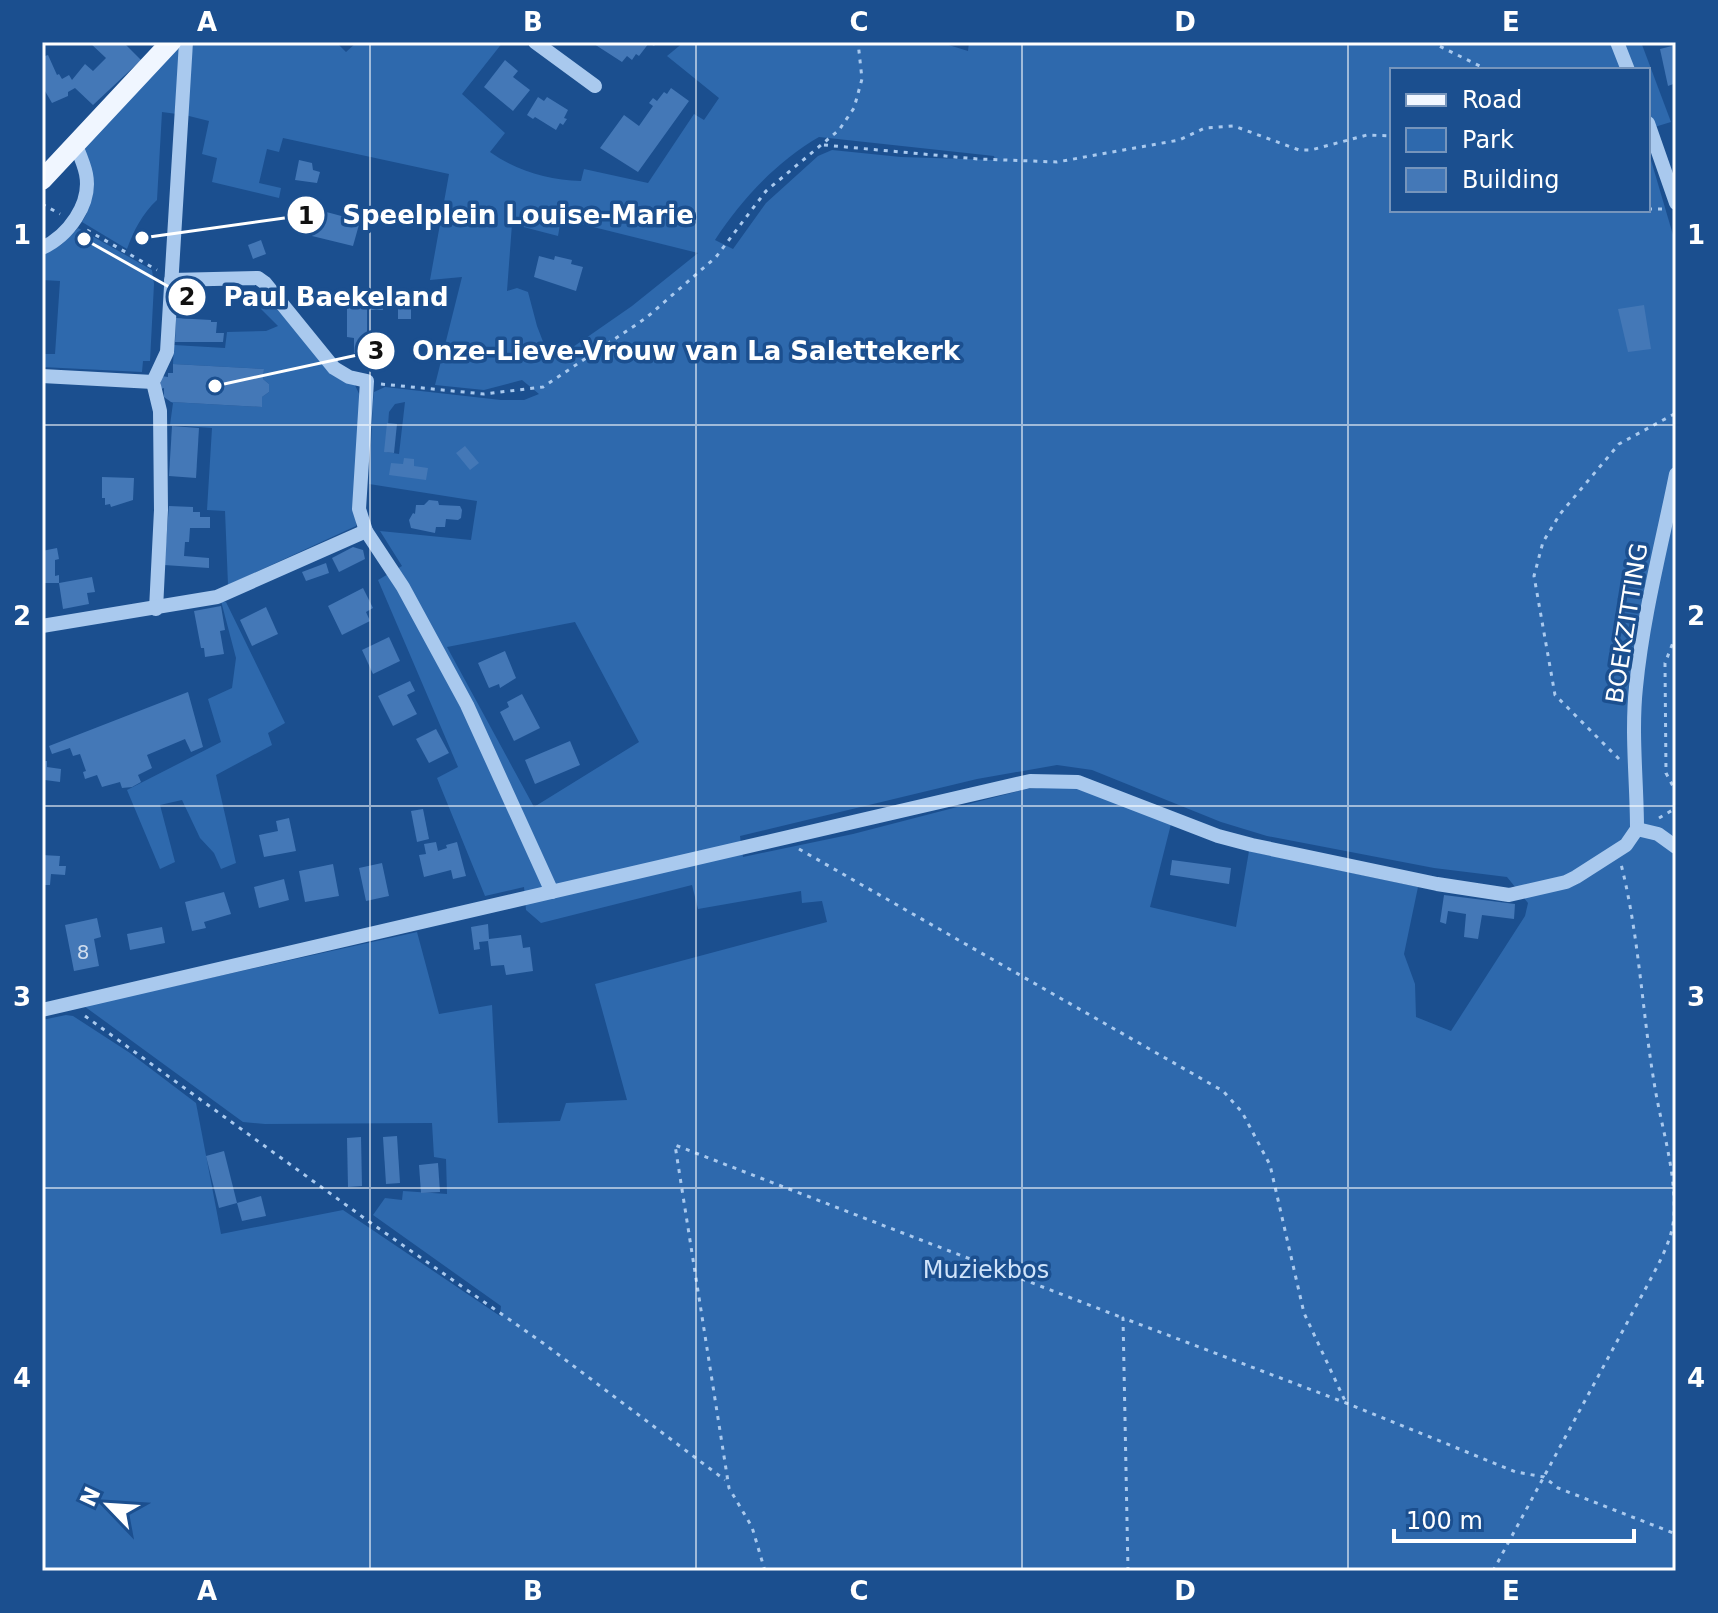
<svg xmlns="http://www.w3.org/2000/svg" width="1718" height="1613" font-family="'DejaVu Sans',sans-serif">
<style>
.green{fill:#2e69ad;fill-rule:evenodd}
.building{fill:#4478b7}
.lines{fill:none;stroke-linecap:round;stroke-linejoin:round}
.path{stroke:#a9c9ee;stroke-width:3;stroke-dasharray:4 6;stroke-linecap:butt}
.minor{stroke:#a9c9ee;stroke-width:14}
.major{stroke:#f0f6ff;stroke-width:20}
.grid{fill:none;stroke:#fff;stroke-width:2;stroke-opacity:0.55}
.labels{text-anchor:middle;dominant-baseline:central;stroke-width:7;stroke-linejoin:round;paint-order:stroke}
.number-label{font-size:20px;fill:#d0dded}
.street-label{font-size:24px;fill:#fff;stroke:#1b4f8f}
.park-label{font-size:24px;fill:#cfe3fa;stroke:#1b4f8f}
.leader{fill:none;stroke:#fff;stroke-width:3}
.callout-dot{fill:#fff;stroke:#1b4f8f;stroke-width:3}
.mark-label{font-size:24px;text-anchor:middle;font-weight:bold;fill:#111}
.callout-label{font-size:26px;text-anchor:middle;font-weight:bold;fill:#fff;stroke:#1b4f8f;stroke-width:7;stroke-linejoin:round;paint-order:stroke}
.neatline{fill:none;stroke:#fff;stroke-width:3}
.grid-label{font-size:26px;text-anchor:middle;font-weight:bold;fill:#fff}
</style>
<rect width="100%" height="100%" fill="#1b4f8f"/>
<!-- green -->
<g class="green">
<path d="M 193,42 L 336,42 L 346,52 L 357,42 L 503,42 L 462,94 L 505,133 L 490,152 C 517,171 548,180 581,181 L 584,169 L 648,183 L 694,114 L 704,120 L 719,98 L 667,56 L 684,42 L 939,42 L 968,51 L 969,42 L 1641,42 L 1671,122 L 1648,129 L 1648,70 L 1392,70 L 1392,210 L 1648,210 L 1648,150 L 1676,245 L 1676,1571 L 42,1571 L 42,1020 L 66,1015 L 73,1016 L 130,1053 L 196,1103 L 221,1234 L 343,1210 L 500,1316 L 501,1306 L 373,1215 L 385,1198 L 402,1200 L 403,1191 L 447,1194 L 446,1159 L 434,1157 L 432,1123 L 265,1124 L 243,1122 L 84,1006 L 417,932 L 439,1014 L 492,1005 L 498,1123 L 560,1121 L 566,1103 L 627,1100 L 595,984 L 827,922 L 822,901 L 802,903 L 801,891 L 698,909 L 692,885 L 541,923 L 526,910 L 524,887 L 485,896 L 437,778 L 458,767 L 378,580 L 402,566 L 380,531 L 471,540 L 477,501 L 369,484 L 373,401 L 374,392 L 385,387 L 501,400 L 524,400 L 539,394 L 522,380 L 484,390 L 435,385 L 462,277 L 430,280 L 449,174 L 283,138 L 279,152 L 267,149 L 259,183 L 281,188 L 279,198 L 212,182 L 217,158 L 202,154 L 209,121 L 185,115 ZM 819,137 L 994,156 L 995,160 L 901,157 L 832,150 L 818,156 L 766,203 L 733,249 L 715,240 C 741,200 777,161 819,137 ZM 561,219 L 698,253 L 632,306 L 560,356 L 547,352 L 537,326 L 528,292 L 517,288 L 507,291 L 512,224 L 558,236 ZM 405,402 L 399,454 L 386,452 L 389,412 L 395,404 ZM 575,622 L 639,742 L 534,807 L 447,647 ZM 1057,765 L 1092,770 L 1221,822 L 1267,836 L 1434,868 L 1507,877 L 1528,903 L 1525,916 L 1451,1031 L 1416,1017 L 1415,984 L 1404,954 L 1418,887 L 1249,851 L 1236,927 L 1150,907 L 1171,824 L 1080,788 L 1056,786 L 1027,789 L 853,834 L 743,857 L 740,836 L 977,779 Z"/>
<path d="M 178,48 L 181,53 L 177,114 L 162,112 L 157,200 C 142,214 134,230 127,249 L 82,222 L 87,213 L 78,150 Z"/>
<path d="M 78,228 L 152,270 L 154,284 L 150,361 L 143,361 L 142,372 L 42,367 L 42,354 L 55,354 L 60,281 L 42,280 L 42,254 L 61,245 Z"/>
<path d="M 272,298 L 354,383 L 360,396 L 356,526 L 228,585 L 225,511 L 207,510 L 212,428 L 170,425 L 173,403 L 171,402 L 262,407 L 262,397 L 269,392 L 269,384 L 263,379 L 264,369 L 173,364 L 174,345 L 225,348 L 227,332 L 266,331 L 278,326 L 261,309 Z"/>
<path d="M 221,601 L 226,602 L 285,723 L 268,733 L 272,745 L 216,775 L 236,863 L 221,869 L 214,853 L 200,838 L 182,800 L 160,805 L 175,862 L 160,869 L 127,790 L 221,742 L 208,699 L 232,688 L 236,658 Z"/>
</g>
<!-- building -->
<g class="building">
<path d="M 89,42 L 102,45 L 104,42 L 123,42 L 141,60 L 93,105 L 75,88 L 68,92 L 68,96 L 52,103 L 42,86 L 42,57 L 48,55 L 57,75 L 59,74 L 62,79 L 69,75 L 72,80 L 85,64 L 93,71 L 106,58 Z"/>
<path d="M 591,42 L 635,44 L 657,42 L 654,46 L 649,43 L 639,56 L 636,54 L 632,60 L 627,56 L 622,62 Z"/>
<path d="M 1676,45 L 1676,83 L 1668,86 L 1660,49 Z"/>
<path d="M 505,60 L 518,71 L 513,77 L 530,90 L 513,111 L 484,87 Z"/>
<path d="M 671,88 L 689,101 L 638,172 L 600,148 L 624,115 L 639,126 L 653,106 L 649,103 L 653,98 L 657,101 L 664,92 L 667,94 Z"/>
<path d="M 538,97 L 544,101 L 547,97 L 568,110 L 564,118 L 567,119 L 563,125 L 560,123 L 556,130 L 535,117 L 533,119 L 527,115 Z"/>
<path d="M 299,160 L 312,163 L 313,170 L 320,172 L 317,183 L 295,180 Z"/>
<path d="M 319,210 L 360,221 L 353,246 L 312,236 Z"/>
<path d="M 261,240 L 266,254 L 253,259 L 248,245 Z"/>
<path d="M 539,256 L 554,260 L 555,256 L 572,260 L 571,264 L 583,267 L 576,291 L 534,277 Z"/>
<path d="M 407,291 L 408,303 L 383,303 L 383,310 L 371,310 L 371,304 L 368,304 L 367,292 Z"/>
<path d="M 1644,305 L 1651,349 L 1628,352 L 1618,309 Z"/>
<path d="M 347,306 L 367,306 L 367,353 L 354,353 L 354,338 L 347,337 Z"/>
<rect x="398" y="306" width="13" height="13"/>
<path d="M 176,318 L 211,320 L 211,322 L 217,322 L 216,333 L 224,333 L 223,342 L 175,342 Z"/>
<path d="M 173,364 L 264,369 L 263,379 L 269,384 L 269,392 L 262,397 L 262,407 L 171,402 L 164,397 L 164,388 L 161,389 L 161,376 L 168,377 L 168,373 L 173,373 Z"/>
<path d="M 387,423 L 397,424 L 394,453 L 384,452 Z"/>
<path d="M 172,426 L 199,428 L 196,478 L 169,476 Z"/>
<path d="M 465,446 L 479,463 L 470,470 L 456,453 Z"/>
<path d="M 404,458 L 414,459 L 414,466 L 428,468 L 426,480 L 389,475 L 391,463 L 403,464 Z"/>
<path d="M 102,477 L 134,478 L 133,500 L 111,507 L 110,504 L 105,505 L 105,498 L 102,498 Z"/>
<path d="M 429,500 L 438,501 L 439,505 L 460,506 L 462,510 L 461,518 L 458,520 L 446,519 L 445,527 L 436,527 L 435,533 L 411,528 L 409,520 L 413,513 L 415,514 L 416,505 L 424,505 Z"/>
<path d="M 169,506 L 193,507 L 193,512 L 200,512 L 200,517 L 210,517 L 210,528 L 190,528 L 189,542 L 185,542 L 184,556 L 209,558 L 209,568 L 164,565 Z"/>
<path d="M 353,547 L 363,550 L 365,559 L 339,572 L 332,558 Z"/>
<path d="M 57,548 L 59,559 L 55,560 L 55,576 L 59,575 L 59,583 L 42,583 L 42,551 Z"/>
<path d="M 326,563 L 329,573 L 306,581 L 302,572 Z"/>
<path d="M 92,577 L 95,592 L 87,593 L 89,604 L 63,609 L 59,583 Z"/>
<path d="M 363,588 L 373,608 L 366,612 L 370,621 L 342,635 L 328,606 Z"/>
<path d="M 221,606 L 225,630 L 220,631 L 224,654 L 205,657 L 204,648 L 201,648 L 194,611 Z"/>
<path d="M 266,607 L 278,634 L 252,646 L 240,620 Z"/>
<path d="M 389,637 L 400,661 L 373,674 L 362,650 Z"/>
<path d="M 505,651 L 516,678 L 500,688 L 499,684 L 489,688 L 478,663 Z"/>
<path d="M 410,681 L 415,691 L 407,695 L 417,714 L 393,726 L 378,696 Z"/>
<path d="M 188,692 L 203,747 L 191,752 L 185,739 L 147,755 L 152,768 L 138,775 L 141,782 L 132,787 L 122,788 L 120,782 L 102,787 L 97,775 L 85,779 L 83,772 L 86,771 L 80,754 L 73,756 L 70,748 L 52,754 L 49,746 Z"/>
<path d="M 522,694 L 540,728 L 514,741 L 500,712 L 509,707 L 507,702 Z"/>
<path d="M 436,729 L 449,753 L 429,763 L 416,739 Z"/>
<path d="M 570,741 L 580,765 L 535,784 L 525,760 Z"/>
<path d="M 42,761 L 47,761 L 47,767 L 61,769 L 60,782 L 45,780 L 43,789 Z"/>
<path d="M 423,809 L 429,839 L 417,842 L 411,811 Z"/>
<path d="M 289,818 L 296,851 L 264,857 L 259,835 L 278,831 L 276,821 Z"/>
<path d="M 436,842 L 438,851 L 447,848 L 446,845 L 457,842 L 466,876 L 453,879 L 451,870 L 424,877 L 419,855 L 426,854 L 424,844 Z"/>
<path d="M 42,855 L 60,856 L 59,866 L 66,866 L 65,875 L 51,874 L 50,885 L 42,885 Z"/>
<path d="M 1172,860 L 1231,868 L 1229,884 L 1170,875 Z"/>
<path d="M 382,863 L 389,896 L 366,901 L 359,868 Z"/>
<path d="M 333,864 L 339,896 L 305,902 L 299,871 Z"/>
<path d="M 284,879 L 289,900 L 259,908 L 254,887 Z"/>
<path d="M 224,892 L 231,914 L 204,922 L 206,928 L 192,931 L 185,902 Z"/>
<path d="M 1444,895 L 1515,904 L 1514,919 L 1482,915 L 1478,939 L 1464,937 L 1466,914 L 1448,911 L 1446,924 L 1440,922 Z"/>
<path d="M 97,918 L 101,937 L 94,939 L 99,966 L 74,971 L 65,925 Z"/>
<path d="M 488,924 L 489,939 L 521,935 L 523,948 L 530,947 L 533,971 L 506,975 L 504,965 L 491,966 L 488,941 L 479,942 L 480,949 L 474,950 L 471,927 Z"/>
<path d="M 162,927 L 165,943 L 130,950 L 127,934 Z"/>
<path d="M 397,1136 L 400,1183 L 386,1184 L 383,1137 Z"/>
<path d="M 361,1137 L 362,1186 L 348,1187 L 347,1138 Z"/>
<path d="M 224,1151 L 237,1203 L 261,1196 L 266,1216 L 242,1221 L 237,1203 L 219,1208 L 206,1156 Z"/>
<path d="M 438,1163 L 440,1192 L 421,1193 L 419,1165 Z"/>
</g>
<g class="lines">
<!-- path -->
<g class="path">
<path d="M 1431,42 L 1488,70"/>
<path d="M 824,145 L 978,159 L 1057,162 L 1179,140 L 1205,128 L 1234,126 L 1299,150 L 1311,150 L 1367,135 L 1392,136"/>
<path d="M 42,204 L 60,214"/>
<path d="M 1648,209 L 1664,209"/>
<path d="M 87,230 L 157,270"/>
<path d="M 381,384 L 484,394 L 543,387 L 646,318 L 716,257 L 766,191 L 839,130 L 854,108 L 862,79 L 858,42"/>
<path d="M 1676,635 L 1665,663 L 1666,773 L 1676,792"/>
<path d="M 1619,759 L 1555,695 L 1534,576 L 1543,542 L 1560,514 L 1619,444 L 1676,413"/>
<path d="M 1659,818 L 1676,808"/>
<path d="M 799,849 L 1223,1091 L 1242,1112 L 1270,1165 L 1304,1313 L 1346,1403"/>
<path d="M 85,1016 L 371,1223 L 543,1343 L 725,1480"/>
<path d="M 765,1571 L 752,1527 L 729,1488 L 675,1145 L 1123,1318"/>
<path d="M 1128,1571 L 1123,1318 L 1346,1403 L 1516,1472 L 1544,1477 L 1558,1488 L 1676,1534"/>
<path d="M 1493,1571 L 1648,1284 C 1659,1263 1673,1239 1674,1215 C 1676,1169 1661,1127 1654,1082 C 1642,1010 1639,935 1621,864"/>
</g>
<!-- minor -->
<g class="minor">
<path d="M 535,42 L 595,86"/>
<path d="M 1617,42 L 1628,70"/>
<path d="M 1648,123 L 1676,203"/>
<path d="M 42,248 C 68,236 92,204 86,174 C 84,164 79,153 75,143"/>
<path d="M 171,280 L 258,278 L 265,283 L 334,368 L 349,377 L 367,381 L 359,509 L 366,531 L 403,587 L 467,705 L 552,892"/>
<path d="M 42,376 L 153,382"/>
<path d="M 156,609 L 161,510 L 160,411 L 153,382 L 167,352 L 186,42"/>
<path d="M 42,626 L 217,597 L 366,531"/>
<path d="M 1637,829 C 1637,782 1631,734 1636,687 C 1643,615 1662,544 1676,474"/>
<path d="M 1637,829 L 1658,834 L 1676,847"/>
<path d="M 42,1010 L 1030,781 L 1078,782 L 1218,836 L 1252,845 L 1437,884 L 1509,895 L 1566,882 L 1576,877 L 1626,845 L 1637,829"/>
</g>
<!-- major -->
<path class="major" d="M 42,180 L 171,42"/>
</g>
<!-- grid -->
<path class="grid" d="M 370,42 L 370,1571M 696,42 L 696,1571M 1022,42 L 1022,1571M 1348,42 L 1348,1571M 42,425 L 1676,425M 42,806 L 1676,806M 42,1188 L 1676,1188"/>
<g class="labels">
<!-- number labels -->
<g class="number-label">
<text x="83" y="952">8</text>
</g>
<!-- street labels -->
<g class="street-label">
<text transform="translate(1627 623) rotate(-81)">BOEKZITTING</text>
</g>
<!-- park labels -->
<g class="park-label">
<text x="986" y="1270">Muziekbos</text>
</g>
</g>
<!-- callouts -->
<path class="leader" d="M142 238L306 215M84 239L187 297M215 386L376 351"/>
<g class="callout-dot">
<circle cx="142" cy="238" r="8"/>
<circle cx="84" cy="239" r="8"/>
<circle cx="215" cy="386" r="8"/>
<circle cx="306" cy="215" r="20"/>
<circle cx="187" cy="297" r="20"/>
<circle cx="376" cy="351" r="20"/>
</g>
<g class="mark-label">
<text x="306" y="224">1</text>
<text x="187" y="305">2</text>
<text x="376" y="359">3</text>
</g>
<g class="callout-label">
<text x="518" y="224">Speelplein Louise-Marie</text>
<text x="336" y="306">Paul Baekeland</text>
<text x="686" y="360">Onze-Lieve-Vrouw van La Salettekerk</text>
</g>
<!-- border -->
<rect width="1718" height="1613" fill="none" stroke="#1b4f8f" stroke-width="88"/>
<!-- legend -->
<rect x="1390" y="68" width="260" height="144" fill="#1b4f8f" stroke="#7695bc" stroke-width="2"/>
<rect x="1406" y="94" width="40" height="12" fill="#f0f6ff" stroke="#7695bc" stroke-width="2"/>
<text x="1462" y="108" font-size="24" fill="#ffffff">Road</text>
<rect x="1406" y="128" width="40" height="24" fill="#2e69ad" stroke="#7695bc" stroke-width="2"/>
<text x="1462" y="148" font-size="24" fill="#ffffff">Park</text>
<rect x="1406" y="168" width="40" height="24" fill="#4478b7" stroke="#7695bc" stroke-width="2"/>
<text x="1462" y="188" font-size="24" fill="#ffffff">Building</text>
<!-- north arrow -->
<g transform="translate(108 1505) rotate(295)" stroke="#1b4f8f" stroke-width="6" paint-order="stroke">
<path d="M0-6L14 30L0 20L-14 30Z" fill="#ffffff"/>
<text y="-12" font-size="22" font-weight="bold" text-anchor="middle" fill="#ffffff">N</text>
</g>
<!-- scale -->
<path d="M1394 1529v12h240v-12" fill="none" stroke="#ffffff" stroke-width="4"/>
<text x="1406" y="1529" font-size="24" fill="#ffffff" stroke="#1b4f8f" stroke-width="6" paint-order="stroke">100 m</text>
<rect x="44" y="44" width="1630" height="1525" class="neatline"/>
<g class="grid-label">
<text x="207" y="31">A</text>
<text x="533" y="31">B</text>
<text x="859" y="31">C</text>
<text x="1185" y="31">D</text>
<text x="1511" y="31">E</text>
<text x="22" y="244">1</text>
<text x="1696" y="244">1</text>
<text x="22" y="625">2</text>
<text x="1696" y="625">2</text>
<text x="22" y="1006">3</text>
<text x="1696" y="1006">3</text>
<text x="22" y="1387">4</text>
<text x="1696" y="1387">4</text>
<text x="207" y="1600">A</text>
<text x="533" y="1600">B</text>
<text x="859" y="1600">C</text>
<text x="1185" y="1600">D</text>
<text x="1511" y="1600">E</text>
</g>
</svg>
